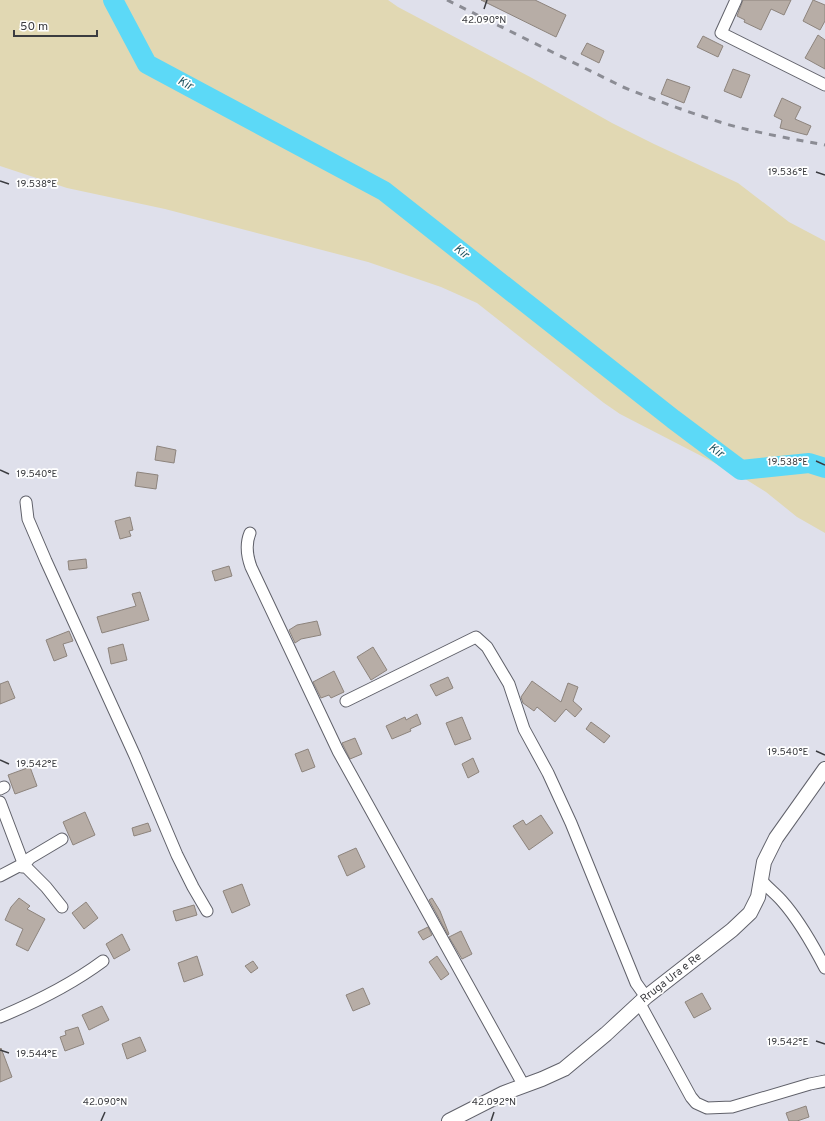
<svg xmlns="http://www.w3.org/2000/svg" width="825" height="1121" font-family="Overpass,sans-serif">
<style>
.sand{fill:#e1d8b3}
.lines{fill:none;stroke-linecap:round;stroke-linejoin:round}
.river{stroke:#5cd9f7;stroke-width:20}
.building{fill:#b7ada6;stroke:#8d847d}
.minor-casing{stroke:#60616a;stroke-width:13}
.tertiary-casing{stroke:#60616a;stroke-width:16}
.minor{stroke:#fff;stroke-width:11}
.tertiary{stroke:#fff;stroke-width:14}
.rail{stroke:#8b8c94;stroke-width:3;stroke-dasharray:7 7;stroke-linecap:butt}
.ticks{fill:none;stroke:#3b3c40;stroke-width:1.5}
.labels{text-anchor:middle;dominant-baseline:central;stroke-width:3.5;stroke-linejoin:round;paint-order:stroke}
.street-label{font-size:11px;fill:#3b3c40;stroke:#fff}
.water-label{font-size:12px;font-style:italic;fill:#205461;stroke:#fff}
.ticks-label{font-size:10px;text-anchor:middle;fill:#3b3c40;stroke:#fff;stroke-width:3.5;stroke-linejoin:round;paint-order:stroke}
</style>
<rect width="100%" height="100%" fill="#dfe0eb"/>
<!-- sand -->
<path class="sand" d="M 0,0 L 388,0 L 398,7 L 532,78 L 612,123 L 654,144 L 738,183 L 789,222 L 825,241 L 825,533 L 797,517 L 766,492 L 742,477 L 620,414 L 604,403 L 477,303 L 441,287 L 368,262 L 165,209 L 67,188 L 0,166 Z"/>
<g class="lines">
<!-- river -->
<path class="river" d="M 113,0 L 147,64 L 384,191 L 673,419 L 741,470 L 809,463 L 825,468"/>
</g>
<!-- building -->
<g class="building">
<path d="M 481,0 L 535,0 L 566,15 L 556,37 Z"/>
<path d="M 743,0 L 791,0 L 784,15 L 771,9 L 761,30 L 744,22 L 745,20 L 737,16 Z"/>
<path d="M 813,0 L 825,5 L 825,21 L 820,30 L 803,21 Z"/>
<path d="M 818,35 L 825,40 L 825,69 L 805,58 Z"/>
<path d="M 703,36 L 723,46 L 718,57 L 697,47 Z"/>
<path d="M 587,43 L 604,51 L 599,63 L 581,54 Z"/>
<path d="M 733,69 L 750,75 L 741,98 L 724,91 Z"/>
<path d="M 667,79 L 690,87 L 684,103 L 661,94 Z"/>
<path d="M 782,98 L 801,107 L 795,119 L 811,126 L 807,135 L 780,128 L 782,120 L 774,116 Z"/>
<path d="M 157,446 L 176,450 L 174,463 L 155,460 Z"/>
<path d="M 137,472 L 158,475 L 156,489 L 135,486 Z"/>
<path d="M 130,517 L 133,530 L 129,531 L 131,536 L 120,539 L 115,521 Z"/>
<path d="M 86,559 L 87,568 L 69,570 L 68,561 Z"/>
<path d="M 229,566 L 232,576 L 215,581 L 212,571 Z"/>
<path d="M 140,592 L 149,620 L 102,633 L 97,617 L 136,606 L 132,594 Z"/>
<path d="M 317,621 L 321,635 L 301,639 L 295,643 L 289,630 L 297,625 Z"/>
<path d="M 69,631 L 73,641 L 63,644 L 67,656 L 54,661 L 46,640 Z"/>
<path d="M 123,644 L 127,660 L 111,664 L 108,648 Z"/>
<path d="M 373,647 L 387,670 L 371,680 L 357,657 Z"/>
<path d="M 334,671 L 344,692 L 331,698 L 329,695 L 321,698 L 313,682 Z"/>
<path d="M 448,677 L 453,688 L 436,696 L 430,685 Z"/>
<path d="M 8,681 L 15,698 L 0,704 L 0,684 Z"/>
<path d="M 532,681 L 561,702 L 568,683 L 578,687 L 573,701 L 582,709 L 575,717 L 566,709 L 555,722 L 537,707 L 534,711 L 523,703 L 521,697 Z"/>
<path d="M 417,714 L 421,724 L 410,729 L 411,731 L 392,739 L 386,726 L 405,717 L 406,720 Z"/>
<path d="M 462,717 L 471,739 L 455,745 L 446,723 Z"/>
<path d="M 591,722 L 610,736 L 604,743 L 586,729 Z"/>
<path d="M 355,738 L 362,754 L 350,759 L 342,743 Z"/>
<path d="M 308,749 L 315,767 L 302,772 L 295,754 Z"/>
<path d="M 473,758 L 479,772 L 468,778 L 462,764 Z"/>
<path d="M 30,767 L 37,786 L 15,794 L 8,775 Z"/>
<path d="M 85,812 L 95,835 L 73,845 L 63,822 Z"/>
<path d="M 541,815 L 553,833 L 529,850 L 513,826 L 523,820 L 526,825 Z"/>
<path d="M 148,823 L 151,831 L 134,836 L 132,828 Z"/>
<path d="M 356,848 L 365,867 L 347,876 L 338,856 Z"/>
<path d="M 242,884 L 250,905 L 232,913 L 223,891 Z"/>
<path d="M 19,898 L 30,906 L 27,909 L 45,919 L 28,951 L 16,945 L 23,929 L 5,920 L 11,907 Z"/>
<path d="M 432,898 L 440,911 L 449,934 L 448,935 L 429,900 Z"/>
<path d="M 86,902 L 98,918 L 84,929 L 72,913 Z"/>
<path d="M 194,905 L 197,915 L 176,921 L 173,911 Z"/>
<path d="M 428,927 L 432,935 L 423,940 L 418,932 Z"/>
<path d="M 461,931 L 472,954 L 462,959 L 449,937 Z"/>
<path d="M 122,934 L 130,950 L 114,959 L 106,944 Z"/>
<path d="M 197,956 L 203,975 L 184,982 L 178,963 Z"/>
<path d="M 437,956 L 449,974 L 441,980 L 429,962 Z"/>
<path d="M 253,961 L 258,968 L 251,973 L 245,966 Z"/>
<path d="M 363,988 L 370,1004 L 353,1011 L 346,995 Z"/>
<path d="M 702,993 L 711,1009 L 694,1018 L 685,1002 Z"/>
<path d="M 102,1006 L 109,1020 L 89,1030 L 82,1015 Z"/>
<path d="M 78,1027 L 84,1044 L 65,1051 L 60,1037 L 66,1035 L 65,1031 Z"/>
<path d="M 140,1037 L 146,1051 L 127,1059 L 122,1044 Z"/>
<path d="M 1,1048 L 12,1077 L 0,1082 L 0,1049 Z"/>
<path d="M 806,1106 L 809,1117 L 797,1121 L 789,1121 L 786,1113 Z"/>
</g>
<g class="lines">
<!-- minor casing -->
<g class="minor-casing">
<g id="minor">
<path d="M 736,0 L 721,33 L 825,85"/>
<path d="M 26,502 L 28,519 L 46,561 L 135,756 L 177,855 L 193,887 L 207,911"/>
<path d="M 250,533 C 245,545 247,556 251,567 L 338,751 L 524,1086"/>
<path d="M 346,701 L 476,637 L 487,647 L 509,684 L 524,729 L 548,773 L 571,823 L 636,983 L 646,997"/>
<path d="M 0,789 L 4,787"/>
<path d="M 0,802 L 22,860 L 22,867 L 30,858 L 62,839"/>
<path d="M 0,876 L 19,866 L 26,867 L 46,887 L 62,907"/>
<path d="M 762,881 C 768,888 776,894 782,901 C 799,920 813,945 825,968"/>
<path d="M 639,1002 L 691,1097 L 696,1103 L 707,1108 L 732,1107 L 810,1084 L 825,1081"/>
<path d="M 0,1017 C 36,1002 72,984 103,961"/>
</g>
</g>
<!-- tertiary casing -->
<g class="tertiary-casing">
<path id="tertiary" d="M 449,1121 L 504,1093 L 542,1079 L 564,1069 L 606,1034 L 646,997 L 732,930 L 750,913 L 758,897 L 764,862 L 776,838 L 825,769"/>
</g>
<!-- minor -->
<use href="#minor" class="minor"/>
<!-- tertiary -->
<use href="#tertiary" class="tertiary"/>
<!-- rail -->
<path class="rail" d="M 447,0 L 623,87 C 657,101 691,113 726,124 C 758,133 792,139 825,145"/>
</g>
<!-- ticks -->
<path class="ticks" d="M 484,9 L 487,0M 816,172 L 825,175M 0,181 L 9,184M 816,461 L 825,465M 0,470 L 9,474M 816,751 L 825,755M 0,760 L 9,764M 816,1041 L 825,1044M 0,1050 L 9,1053M 101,1121 L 105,1112M 491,1121 L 494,1112"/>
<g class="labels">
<!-- street labels -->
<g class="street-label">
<text transform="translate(671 978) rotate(-38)">Rruga Ura e Re</text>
</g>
<!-- water labels -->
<g class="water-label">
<text transform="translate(185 84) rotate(28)">Kir</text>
<text transform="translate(461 252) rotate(38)">Kir</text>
<text transform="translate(716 451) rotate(36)">Kir</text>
</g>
</g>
<g class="ticks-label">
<text x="484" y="23">42.090°N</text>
<text x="788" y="175">19.536°E</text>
<text x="37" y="187">19.538°E</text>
<text x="788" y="465">19.538°E</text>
<text x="37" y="477">19.540°E</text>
<text x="788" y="755">19.540°E</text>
<text x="37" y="767">19.542°E</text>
<text x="788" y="1045">19.542°E</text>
<text x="37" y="1057">19.544°E</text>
<text x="105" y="1105">42.090°N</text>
<text x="494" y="1105">42.092°N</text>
</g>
<!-- scale -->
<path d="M14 30v6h83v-6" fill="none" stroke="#3b3c40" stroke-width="2"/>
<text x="20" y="30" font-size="12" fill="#3b3c40" stroke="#ffffff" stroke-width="3" paint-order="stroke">50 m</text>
</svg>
